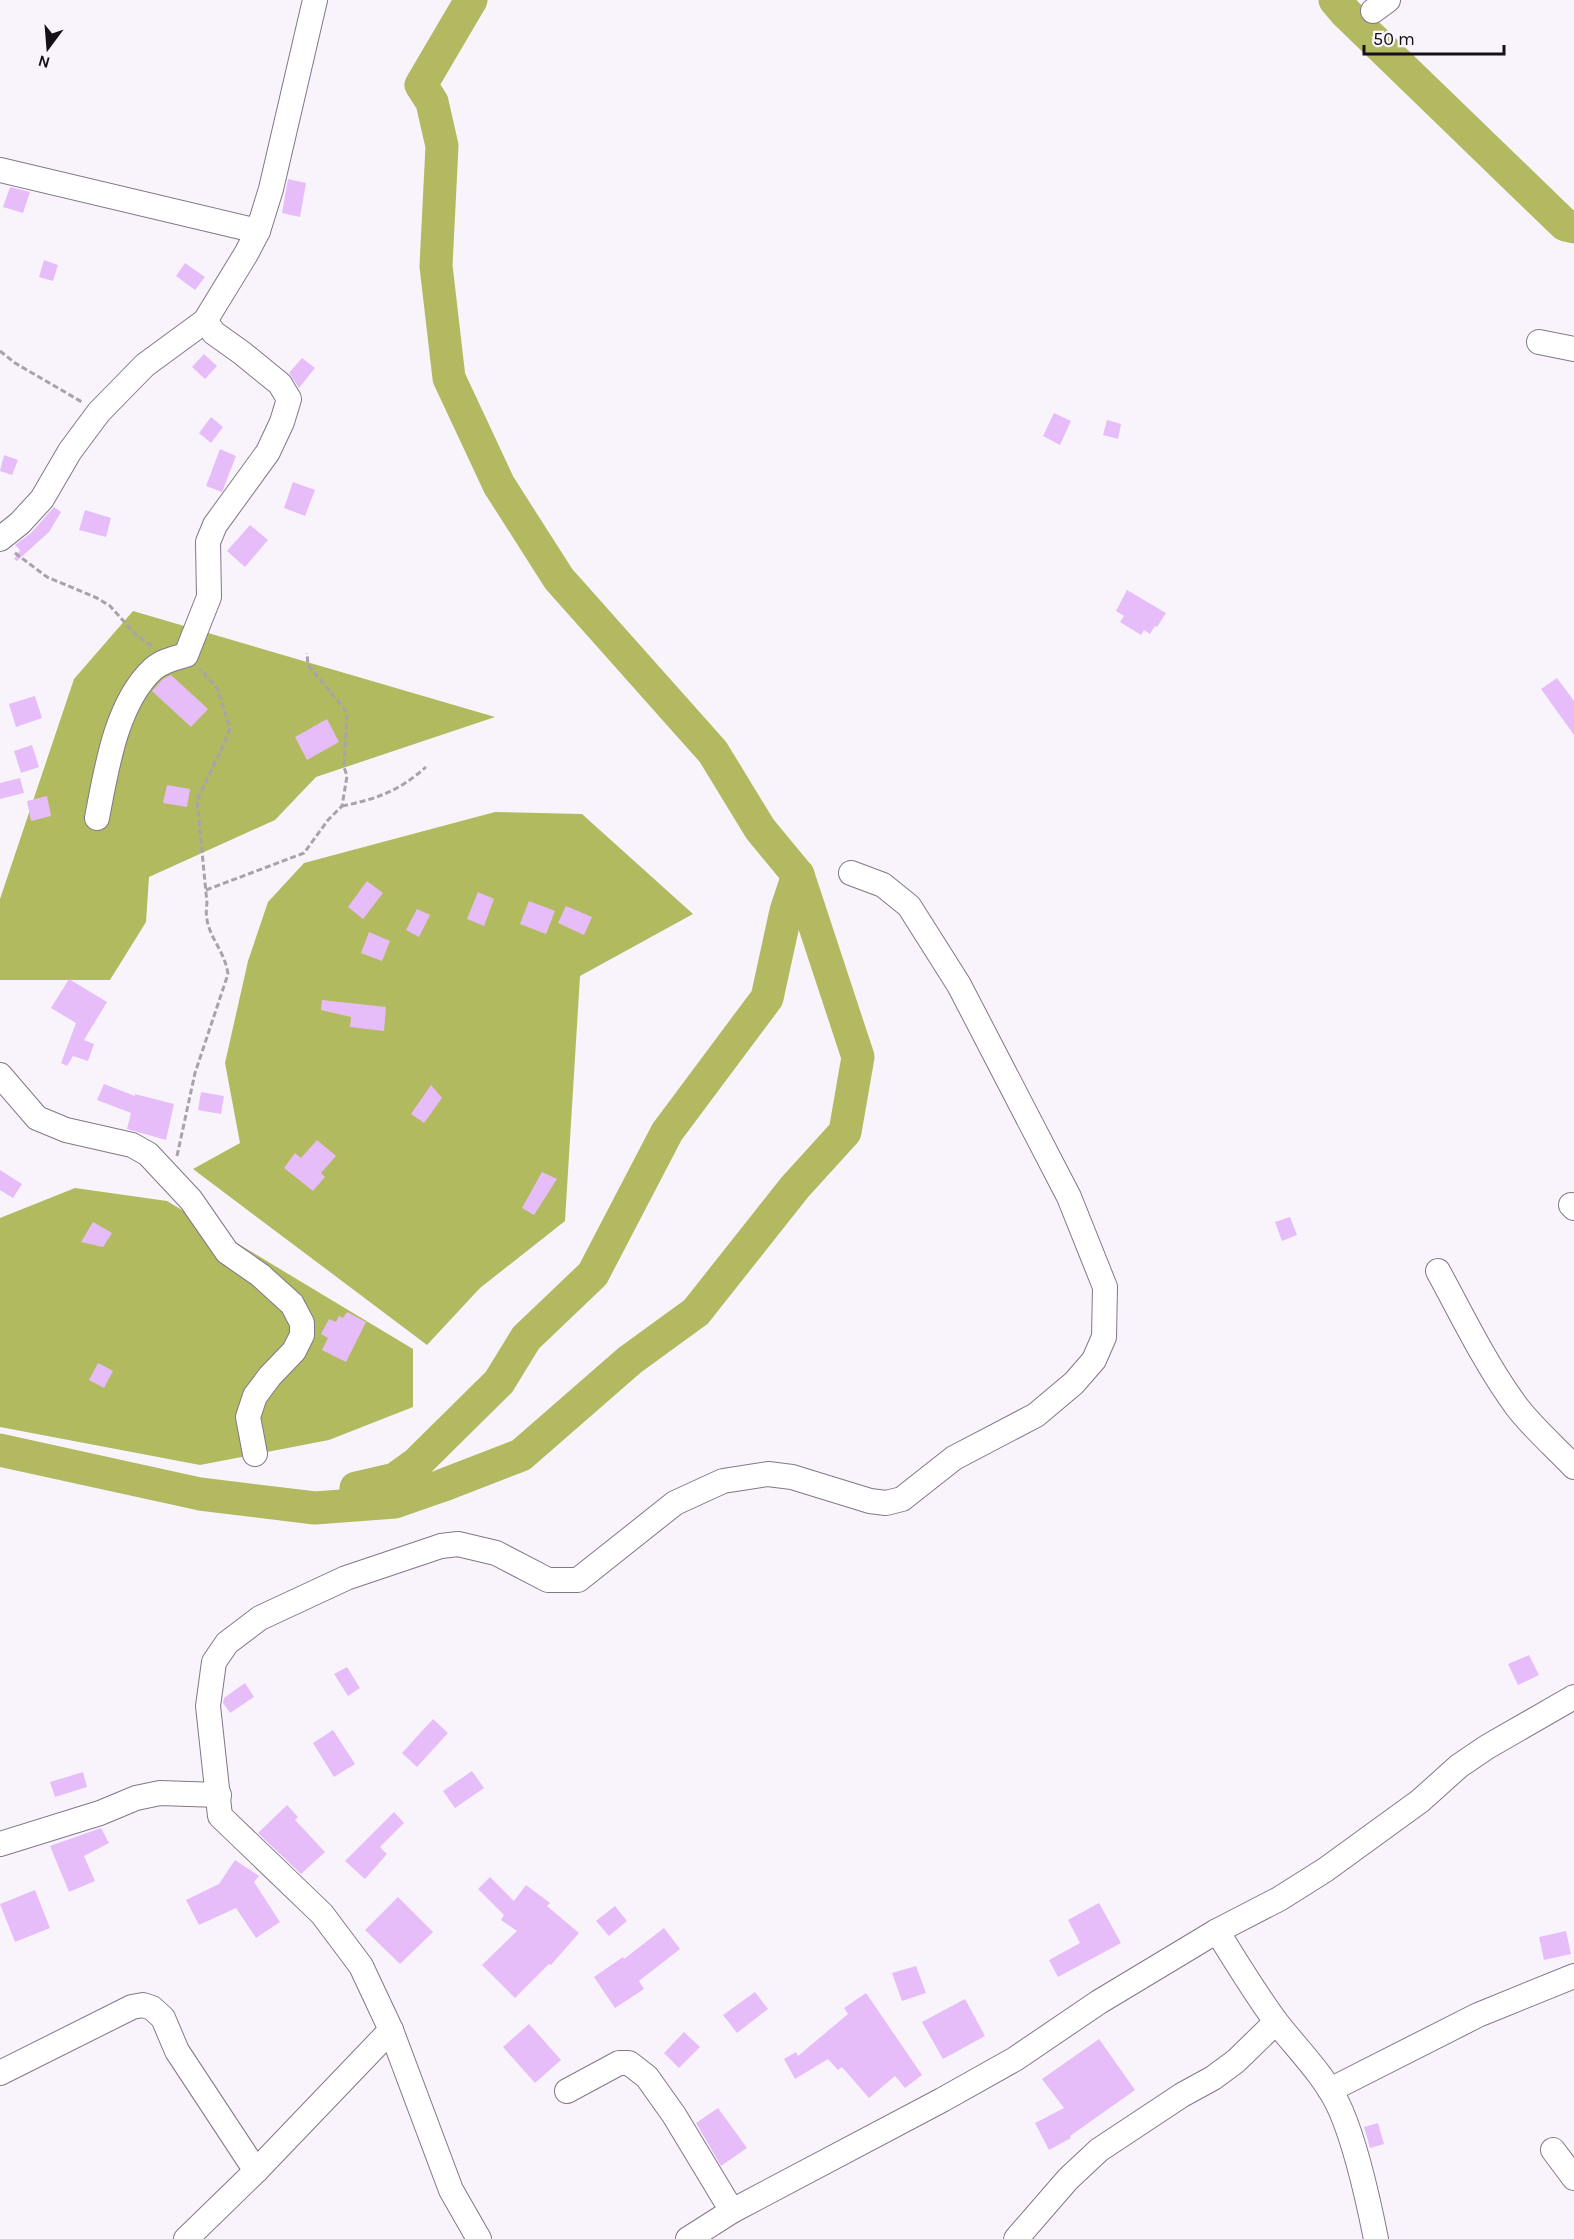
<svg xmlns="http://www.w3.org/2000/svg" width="1574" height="2239" font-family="Karla,sans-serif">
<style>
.forest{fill:#b2ba60}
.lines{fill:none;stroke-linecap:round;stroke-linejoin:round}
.river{stroke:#b2b960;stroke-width:33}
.building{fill:#e6bdf9}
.minor-casing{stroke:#837689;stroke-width:26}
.path{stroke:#a8a3ab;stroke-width:3;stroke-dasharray:6 3;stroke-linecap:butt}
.minor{stroke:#fff;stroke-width:24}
</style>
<rect width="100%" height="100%" fill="#f9f4fc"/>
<!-- forest -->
<g class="forest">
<path d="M 133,611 L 495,717 L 316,777 L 275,820 L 149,877 L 146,922 L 110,980 L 0,980 L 0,899 L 74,679 Z"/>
<path d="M 495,812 L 582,814 L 693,914 L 580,976 L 565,1221 L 480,1288 L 427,1345 L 193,1169 L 240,1143 L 225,1063 L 248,961 L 268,902 L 304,863 Z"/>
<path d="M 75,1188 L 167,1201 L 413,1349 L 413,1407 L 329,1440 L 200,1465 L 0,1427 L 0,1218 Z"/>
</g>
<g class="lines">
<!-- river -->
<g class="river">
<path d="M 1335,0 L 1346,13 L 1565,225 L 1574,227"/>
<path d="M 0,1450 L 200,1494 L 315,1508 L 395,1502 L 441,1486 L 521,1455 L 630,1360 L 696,1312 L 795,1187 L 845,1132 L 858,1057 L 798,875 L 760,829 L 713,752 L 559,579 L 499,485 L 449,378 L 436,266 L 442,146 L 432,102 L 421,85 L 471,0"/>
<path d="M 356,1488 L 395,1479 L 416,1464 L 499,1382 L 526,1338 L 593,1274 L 667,1132 L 767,998 L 786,911 L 798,875"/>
</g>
</g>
<!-- building -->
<g class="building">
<path d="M 288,179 L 306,183 L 300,217 L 282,213 Z"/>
<path d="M 10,187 L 30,192 L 23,213 L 3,207 Z"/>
<path d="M 44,260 L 58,265 L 53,281 L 39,277 Z"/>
<path d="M 185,263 L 205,277 L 195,290 L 176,276 Z"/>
<path d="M 204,354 L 217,366 L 205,379 L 192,367 Z"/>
<path d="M 302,358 L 315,368 L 299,388 L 289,373 Z"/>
<path d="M 1054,413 L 1071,421 L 1060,445 L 1043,436 Z"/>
<path d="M 211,417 L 223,427 L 211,443 L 199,433 Z"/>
<path d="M 1107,420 L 1121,424 L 1118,439 L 1103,435 Z"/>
<path d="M 220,449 L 236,456 L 222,492 L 206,486 Z"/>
<path d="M 4,455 L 18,460 L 12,475 L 0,471 Z"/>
<path d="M 293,482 L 315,490 L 305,516 L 284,508 Z"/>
<path d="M 54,507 L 61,512 L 49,532 L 17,561 L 14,559 L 20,550 L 15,545 L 31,533 Z"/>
<path d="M 85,510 L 111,518 L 106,537 L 79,530 Z"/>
<path d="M 250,525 L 268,540 L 245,567 L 227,551 Z"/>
<path d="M 1127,590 L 1166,613 L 1157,627 L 1155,626 L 1150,634 L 1144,630 L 1141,635 L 1120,622 L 1124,616 L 1116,611 Z"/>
<path d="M 171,675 L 208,709 L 191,727 L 152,691 L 163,679 Z"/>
<path d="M 1557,678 L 1574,701 L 1574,735 L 1541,689 Z"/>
<path d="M 35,696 L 42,718 L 16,727 L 9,704 Z"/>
<path d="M 327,719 L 339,742 L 307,760 L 295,737 Z"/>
<path d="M 32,745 L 39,767 L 21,773 L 14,751 Z"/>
<path d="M 20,778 L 24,793 L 0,799 L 0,783 Z"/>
<path d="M 167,785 L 190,789 L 187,807 L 163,803 Z"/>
<path d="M 47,796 L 51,816 L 31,821 L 27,801 Z"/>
<path d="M 367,881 L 383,893 L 363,919 L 348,907 Z"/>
<path d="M 478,892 L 494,899 L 484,926 L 467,919 Z"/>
<path d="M 529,901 L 555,911 L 546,934 L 520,924 Z"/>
<path d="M 566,906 L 592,917 L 584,935 L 558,923 Z"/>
<path d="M 417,909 L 430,915 L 419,937 L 406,930 Z"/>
<path d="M 369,932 L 390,941 L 382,961 L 361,953 Z"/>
<path d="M 69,979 L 107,1002 L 84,1040 L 94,1044 L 88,1061 L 73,1056 L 67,1066 L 61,1063 L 76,1023 L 51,1008 Z"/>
<path d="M 322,1000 L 386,1007 L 384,1031 L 350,1027 L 351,1017 L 321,1010 Z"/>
<path d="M 104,1084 L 135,1096 L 135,1094 L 174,1104 L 166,1140 L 127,1129 L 131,1113 L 97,1100 Z"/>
<path d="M 431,1085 L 442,1098 L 424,1123 L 411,1114 Z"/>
<path d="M 201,1092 L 224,1096 L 221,1114 L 198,1110 Z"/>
<path d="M 317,1140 L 336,1156 L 321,1173 L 325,1177 L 313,1191 L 284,1168 L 295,1153 L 301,1158 Z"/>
<path d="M 0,1170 L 22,1184 L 13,1198 L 0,1190 Z"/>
<path d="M 542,1172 L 557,1179 L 534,1215 L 522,1208 Z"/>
<path d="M 1290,1217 L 1297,1235 L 1282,1241 L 1275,1222 Z"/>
<path d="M 93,1222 L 112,1233 L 103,1247 L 81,1242 Z"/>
<path d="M 347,1312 L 366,1322 L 346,1362 L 322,1350 L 328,1338 L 321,1334 L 329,1319 L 336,1322 L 339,1316 L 343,1318 Z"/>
<path d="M 98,1363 L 113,1371 L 104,1388 L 89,1380 Z"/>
<path d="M 1529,1655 L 1539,1675 L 1518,1685 L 1508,1664 Z"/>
<path d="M 347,1667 L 360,1688 L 348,1696 L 334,1674 Z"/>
<path d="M 245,1683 L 254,1697 L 230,1713 L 223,1703 L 224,1698 Z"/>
<path d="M 433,1719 L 448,1733 L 417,1767 L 402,1753 Z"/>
<path d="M 333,1730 L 355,1764 L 334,1777 L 313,1743 Z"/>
<path d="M 472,1771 L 484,1788 L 455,1808 L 443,1791 Z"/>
<path d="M 83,1772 L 87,1787 L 55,1797 L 50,1782 Z"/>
<path d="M 287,1805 L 298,1817 L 295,1820 L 325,1852 L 301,1874 L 258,1833 Z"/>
<path d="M 394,1812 L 404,1823 L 380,1847 L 387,1854 L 365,1879 L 345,1861 Z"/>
<path d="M 101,1828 L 109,1843 L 84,1856 L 95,1881 L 69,1892 L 50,1846 Z"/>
<path d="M 235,1860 L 259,1876 L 254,1882 L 280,1922 L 256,1938 L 236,1908 L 199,1925 L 186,1900 L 219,1884 Z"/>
<path d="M 490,1877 L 514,1901 L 526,1885 L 550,1903 L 547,1906 L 579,1933 L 551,1965 L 549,1964 L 515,1998 L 482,1965 L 517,1931 L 501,1920 L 504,1915 L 478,1889 Z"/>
<path d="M 35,1890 L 50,1928 L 15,1942 L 0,1904 Z"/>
<path d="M 398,1897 L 433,1932 L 400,1964 L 365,1930 Z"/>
<path d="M 1099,1903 L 1121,1943 L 1058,1977 L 1049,1960 L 1080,1943 L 1068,1920 Z"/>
<path d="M 615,1906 L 627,1921 L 609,1936 L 596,1921 Z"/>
<path d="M 664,1928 L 680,1949 L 639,1981 L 644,1989 L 615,2008 L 594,1977 L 623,1957 L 624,1959 Z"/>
<path d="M 1566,1931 L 1571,1954 L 1544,1960 L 1539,1937 Z"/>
<path d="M 916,1966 L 926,1993 L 902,2001 L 892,1973 Z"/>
<path d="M 755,1992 L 768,2009 L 737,2033 L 723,2015 Z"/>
<path d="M 866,1993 L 922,2075 L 905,2088 L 895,2076 L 869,2098 L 842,2067 L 838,2070 L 828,2059 L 795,2079 L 784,2059 L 796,2052 L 798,2056 L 848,2014 L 844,2008 Z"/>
<path d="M 965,1999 L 985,2036 L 943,2059 L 922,2022 Z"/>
<path d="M 529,2024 L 561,2060 L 535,2083 L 503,2047 Z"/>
<path d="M 684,2032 L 700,2047 L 679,2068 L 664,2053 Z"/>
<path d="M 1099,2039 L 1135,2090 L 1070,2136 L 1071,2138 L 1049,2150 L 1035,2123 L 1064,2108 L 1042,2079 Z"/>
<path d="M 718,2108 L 747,2148 L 721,2166 L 696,2123 Z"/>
<path d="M 1378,2123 L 1384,2144 L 1370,2148 L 1364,2127 Z"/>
</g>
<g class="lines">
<!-- minor casing -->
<g class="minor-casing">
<g id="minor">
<path d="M 1373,11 L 1388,0"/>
<path d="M 0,170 L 258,231"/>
<path d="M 1539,342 L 1574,349"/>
<path d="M 0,539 L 20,523 L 42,499 L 70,451 L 99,412 L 145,365 L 205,321 L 246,254 L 258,231 L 271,189 L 315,0"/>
<path d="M 97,818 C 106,771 116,703 153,669 C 162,661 175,658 186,655 L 209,597 L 208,542 L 215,525 L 268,452 L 282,422 L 289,399 L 280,384 L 242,353 L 214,333 L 205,321"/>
<path d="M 0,1075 L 37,1118 L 66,1130 L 132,1145 L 148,1154 L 191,1200 L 227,1252 L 260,1275 L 292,1304 L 302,1323 L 302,1335 L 294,1351 L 270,1376 L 255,1396 L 248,1417 L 255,1454"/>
<path d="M 1571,1205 L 1574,1208"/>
<path d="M 1438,1271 C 1463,1317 1486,1365 1517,1407 C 1534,1429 1555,1447 1574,1467"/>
<path d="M 0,1844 L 100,1813 L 136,1798 L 160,1793 L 219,1795"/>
<path d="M 1217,1931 C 1236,1962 1255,1993 1277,2023 C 1299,2051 1327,2078 1341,2111 C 1357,2148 1368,2199 1376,2239"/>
<path d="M 0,2073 L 132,2007 L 143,2005 L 152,2008 L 163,2018 L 177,2051 L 256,2171"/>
<path d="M 1330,2090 L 1478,2015 L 1574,1976"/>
<path d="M 567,2091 L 619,2063 L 629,2063 L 647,2077 L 674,2115 L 732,2211"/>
<path d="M 1553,2150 L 1574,2178"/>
<path d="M 186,2239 L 256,2171 L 391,2030"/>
<path d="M 479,2239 L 451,2190 L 391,2030 L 361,1966 L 322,1914 L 220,1816 L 208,1706 L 214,1662 L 227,1643 L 260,1618 L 346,1578 L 441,1546 L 458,1544 L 496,1553 L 548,1580 L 578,1580 L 675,1503 L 723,1481 L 768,1474 L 792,1477 L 870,1501 L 886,1503 L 902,1499 L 954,1458 L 1036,1415 L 1074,1383 L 1094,1360 L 1104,1337 L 1105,1287 L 1069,1197 L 959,985 L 909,906 L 883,885 L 851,873"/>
<path d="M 688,2239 L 732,2211 L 942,2100 L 1015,2059 L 1099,2002 L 1217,1931 L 1279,1899 L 1325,1870 L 1420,1801 L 1459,1766 L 1487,1747 L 1574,1697"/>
<path d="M 1016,2239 L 1068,2179 L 1099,2150 L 1182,2095 L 1213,2078 L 1236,2061 L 1276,2022"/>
</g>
</g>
<!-- path -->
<g class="path">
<path d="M 0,351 L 15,363 L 82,402"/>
<path d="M 15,553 L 47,577 L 97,598 L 110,606 L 136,635 L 152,646"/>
<path d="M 342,806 C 377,799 399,791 426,767"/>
<path d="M 206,890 L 304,853 L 328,820 L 342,806 L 347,776 L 344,767 L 347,712 L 308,665 L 307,653"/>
<path d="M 177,1156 L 195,1073 L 228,974 C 224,946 202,933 207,903 L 197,800 L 224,744 L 230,728 L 217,688 L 200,669"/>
</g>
<!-- minor -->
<use href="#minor" class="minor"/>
</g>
<!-- north arrow -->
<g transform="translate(48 48) rotate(196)" stroke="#f9f4fc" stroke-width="4.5" paint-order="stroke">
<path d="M0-4.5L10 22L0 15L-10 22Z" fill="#161118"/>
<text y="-9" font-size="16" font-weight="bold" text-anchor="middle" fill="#161118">N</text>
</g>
<!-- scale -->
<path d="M1364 45v9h140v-9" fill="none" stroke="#161118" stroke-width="3"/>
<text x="1373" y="45" font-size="18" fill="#161118" stroke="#f9f4fc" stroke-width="4.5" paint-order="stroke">50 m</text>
</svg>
